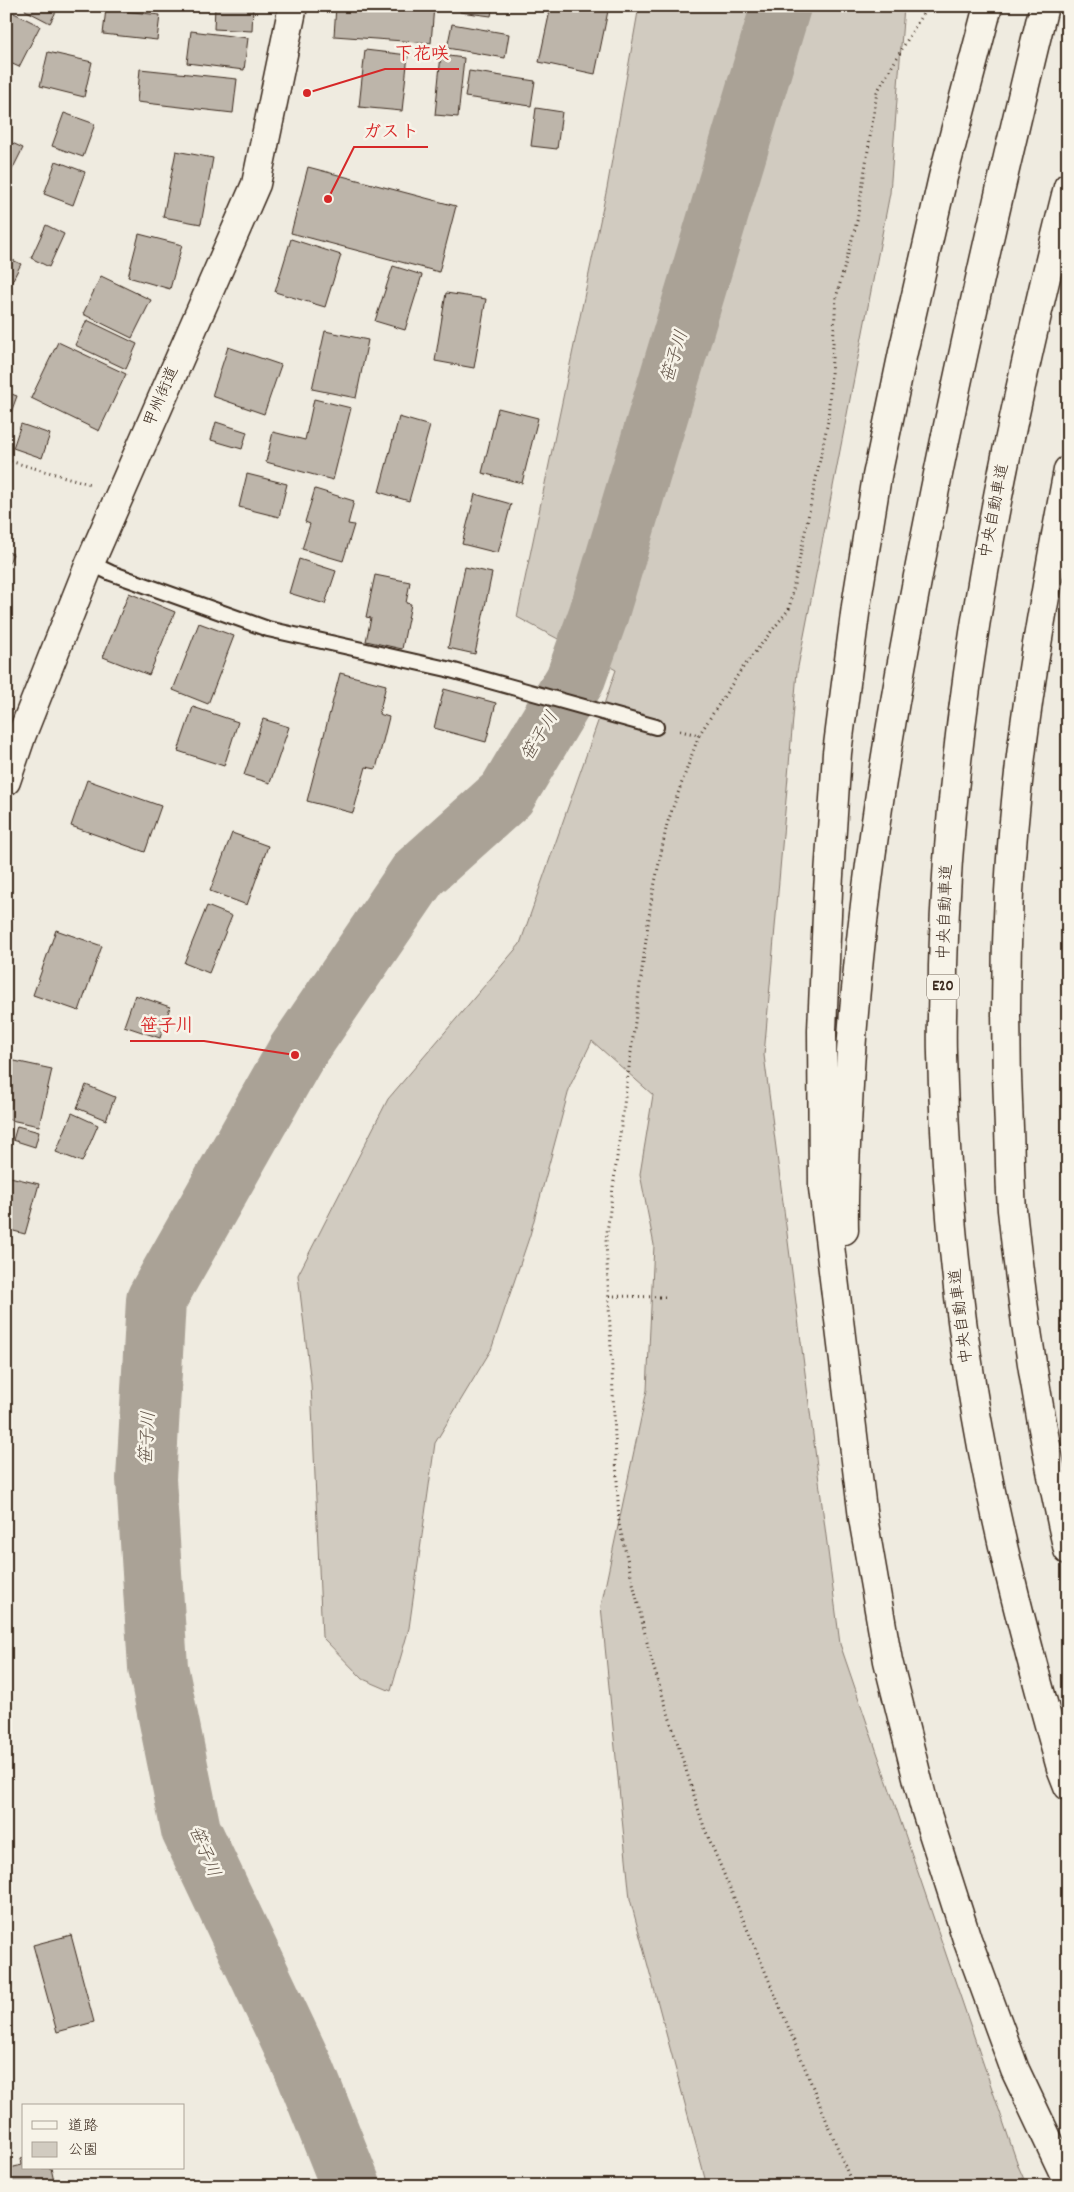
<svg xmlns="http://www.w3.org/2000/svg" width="1074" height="2192" font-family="Dekko,'Klee One',sans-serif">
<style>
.green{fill:#d1cbc0;stroke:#867a6f}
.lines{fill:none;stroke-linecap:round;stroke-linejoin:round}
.river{stroke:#aaa296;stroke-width:60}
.building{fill:#bdb5aa;stroke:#3b2a1e}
.lane-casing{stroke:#3b2a1e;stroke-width:18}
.secondary-casing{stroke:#3b2a1e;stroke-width:31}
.highway-casing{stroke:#3b2a1e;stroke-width:31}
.path{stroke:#3b2a1e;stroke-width:3;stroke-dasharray:1 4;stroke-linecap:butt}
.lane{stroke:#f7f3e8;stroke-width:14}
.secondary{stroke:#f7f3e8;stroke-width:28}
.highway{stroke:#f7f3e8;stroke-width:28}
.labels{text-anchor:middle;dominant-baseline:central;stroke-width:5;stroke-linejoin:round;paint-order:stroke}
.shield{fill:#f7f3e8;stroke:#73665b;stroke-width:1}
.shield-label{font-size:15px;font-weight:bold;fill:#3b2a1e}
.street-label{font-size:16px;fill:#3b2a1e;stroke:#f7f3e8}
.water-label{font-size:18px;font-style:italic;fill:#625448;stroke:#f7f3e8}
.leader{fill:none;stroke:#d62828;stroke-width:2}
.callout-dot{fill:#d62828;stroke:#f7f3e8;stroke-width:2}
.callout-label{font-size:18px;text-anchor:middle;font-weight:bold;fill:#d62828;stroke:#f7f3e8;stroke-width:5;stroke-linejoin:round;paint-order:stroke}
</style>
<rect width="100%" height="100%" fill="#efebe0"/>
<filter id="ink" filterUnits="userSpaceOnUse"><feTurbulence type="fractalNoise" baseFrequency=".02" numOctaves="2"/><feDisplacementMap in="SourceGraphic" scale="10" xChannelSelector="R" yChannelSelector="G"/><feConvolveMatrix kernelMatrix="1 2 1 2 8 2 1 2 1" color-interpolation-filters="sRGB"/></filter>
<g filter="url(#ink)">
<!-- green -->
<path class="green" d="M 639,6 L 904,6 L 890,193 L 797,672 L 764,1055 L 840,1644 L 1019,2168 L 1027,2186 L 707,2186 L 630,1899 L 601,1606 L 647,1390 L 654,1245 L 640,1174 L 653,1095 L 592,1041 L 570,1086 L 530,1235 L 491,1350 L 435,1443 L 409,1628 L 391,1691 L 363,1679 L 322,1637 L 311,1384 L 298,1275 L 388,1099 L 520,944 L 616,670 L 517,617 L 607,188 Z"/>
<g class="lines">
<!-- river -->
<path class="river" d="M 351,2186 L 306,2073 L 191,1830 L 158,1667 L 146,1479 L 156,1300 L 295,1055 L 419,873 L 507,794 L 575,680 L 598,616 L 781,6"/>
</g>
<!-- building -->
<g class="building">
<path d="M 27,6 L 59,6 L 50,23 L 25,10 Z"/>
<path d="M 215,6 L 253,6 L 252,31 L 214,29 Z"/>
<path d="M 336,6 L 434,6 L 431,43 L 334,36 Z"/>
<path d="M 461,6 L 493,6 L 491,16 L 460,12 Z"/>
<path d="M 551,6 L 609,6 L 595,74 L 539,62 Z"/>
<path d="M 6,9 L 40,26 L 19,67 L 6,61 Z"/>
<path d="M 106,9 L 160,15 L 157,40 L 103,34 Z"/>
<path d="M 452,24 L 509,34 L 505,58 L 447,48 Z"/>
<path d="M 191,31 L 248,38 L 244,70 L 187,63 Z"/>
<path d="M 365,50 L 408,55 L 402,111 L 359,107 Z"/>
<path d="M 48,52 L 92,62 L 84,97 L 40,86 Z"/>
<path d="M 441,55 L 464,58 L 458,117 L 435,115 Z"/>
<path d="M 140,69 L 237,79 L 233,113 L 137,102 Z"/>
<path d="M 469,71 L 535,81 L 531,106 L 465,97 Z"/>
<path d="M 536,108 L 562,112 L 557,149 L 531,146 Z"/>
<path d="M 64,113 L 95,124 L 83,157 L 52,146 Z"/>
<path d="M 6,140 L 23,148 L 8,178 L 6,177 Z"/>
<path d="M 176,151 L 213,158 L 201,224 L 163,217 Z"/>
<path d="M 56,161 L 85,172 L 73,205 L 44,194 Z"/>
<path d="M 308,167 L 456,206 L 439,272 L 291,233 Z"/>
<path d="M 46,225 L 64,234 L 49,267 L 31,258 Z"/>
<path d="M 139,234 L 182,245 L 170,289 L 128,277 Z"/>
<path d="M 291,239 L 341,255 L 325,307 L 275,292 Z"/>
<path d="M 6,257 L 21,264 L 6,293 Z"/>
<path d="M 393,266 L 422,275 L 405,330 L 375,321 Z"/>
<path d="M 101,276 L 151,300 L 132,338 L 83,314 Z"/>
<path d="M 446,293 L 486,299 L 474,368 L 435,361 Z"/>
<path d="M 87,320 L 137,344 L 126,369 L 75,345 Z"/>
<path d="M 325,331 L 368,340 L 356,398 L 312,389 Z"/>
<path d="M 58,342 L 126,374 L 99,431 L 31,398 Z"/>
<path d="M 228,347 L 281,365 L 264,414 L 212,396 Z"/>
<path d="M 6,392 L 17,396 L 6,426 Z"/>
<path d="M 314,399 L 351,408 L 333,480 L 266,462 L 273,432 L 305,440 Z"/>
<path d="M 498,408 L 538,418 L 522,483 L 482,473 Z"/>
<path d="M 399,417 L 430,426 L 409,501 L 379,492 Z"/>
<path d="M 216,422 L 247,432 L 242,449 L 211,440 Z"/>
<path d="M 21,424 L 50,434 L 42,458 L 13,448 Z"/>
<path d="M 247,474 L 287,484 L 279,517 L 239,507 Z"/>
<path d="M 315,489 L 354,501 L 348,524 L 354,525 L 343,561 L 302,549 L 310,524 L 305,522 Z"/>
<path d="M 475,494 L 511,504 L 498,553 L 462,544 Z"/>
<path d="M 6,551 L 13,554 L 6,569 Z"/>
<path d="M 299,559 L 336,571 L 325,604 L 289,593 Z"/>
<path d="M 465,567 L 492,573 L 475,654 L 448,648 Z"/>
<path d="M 375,575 L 410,582 L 406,603 L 411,604 L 402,649 L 366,641 L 371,618 L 366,617 Z"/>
<path d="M 129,593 L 175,612 L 149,675 L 103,657 Z"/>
<path d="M 199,623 L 234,636 L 208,704 L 173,690 Z"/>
<path d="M 340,673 L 386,685 L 379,714 L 389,717 L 376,769 L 366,767 L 353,813 L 307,801 Z"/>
<path d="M 444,689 L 496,703 L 486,742 L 434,728 Z"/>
<path d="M 193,707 L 238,722 L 224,766 L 178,751 Z"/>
<path d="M 263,719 L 289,727 L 270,783 L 244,775 Z"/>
<path d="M 87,780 L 161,806 L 145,852 L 71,826 Z"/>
<path d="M 232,833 L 268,846 L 247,905 L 210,891 Z"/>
<path d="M 207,906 L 232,916 L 209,973 L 184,963 Z"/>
<path d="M 56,930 L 102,946 L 79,1011 L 33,995 Z"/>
<path d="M 135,995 L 170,1007 L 160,1038 L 124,1026 Z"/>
<path d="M 10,1060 L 52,1069 L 39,1126 L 6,1119 L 6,1076 Z"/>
<path d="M 86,1085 L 115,1097 L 106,1120 L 77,1108 Z"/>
<path d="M 72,1113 L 98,1125 L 82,1162 L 56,1152 Z"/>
<path d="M 17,1126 L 39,1132 L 35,1147 L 13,1140 Z"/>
<path d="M 6,1176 L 39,1184 L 25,1234 L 6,1229 Z"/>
<path d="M 71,1935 L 94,2022 L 57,2032 L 33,1945 Z"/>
<path d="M 24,2158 L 24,2168 L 51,2168 L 55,2186 L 6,2186 L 6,2169 L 22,2165 L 21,2159 Z"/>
</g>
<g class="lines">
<!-- lane casing -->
<g class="lane-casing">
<path id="lane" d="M 90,563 L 111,573 L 268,629 L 447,669 L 656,727"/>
</g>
<!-- secondary casing -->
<g class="secondary-casing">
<path id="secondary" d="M 6,781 L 22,734 L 90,563 L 256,184 L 293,6"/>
</g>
<!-- highway casing -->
<g class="highway-casing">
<g id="highway">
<path d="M 988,6 L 943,177 L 903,352 L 877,476 L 856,606 L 837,753 L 828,891 L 822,1030 L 823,1188 L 863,1518 L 888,1661 L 924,1805 L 967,1939 L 1015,2070 L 1068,2182"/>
<path d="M 1068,187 C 1004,442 949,702 943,966 C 943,995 941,1025 942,1054 C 945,1162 953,1269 970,1376 C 990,1509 1025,1639 1061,1768 L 1068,1786"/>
<path d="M 1068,470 C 1042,609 1016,750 1009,892 C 1005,971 1005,1049 1009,1128 C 1010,1155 1010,1183 1012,1210 C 1024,1325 1042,1438 1068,1550"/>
<path d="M 844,1230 C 843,1189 846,1147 848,1105 C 855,947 878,790 907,635 C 945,424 993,215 1044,6"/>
</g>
</g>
<!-- path -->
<g class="path">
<path d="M 6,460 L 90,484"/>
<path d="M 680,731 L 699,735 L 667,824 L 651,902 L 606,1240 L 619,1524 L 651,1659 L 704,1827 L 781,2009 L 853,2186"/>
<path d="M 699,735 L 741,670 L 789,609 L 828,421 L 836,298 L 857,221 L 877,92 L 927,6"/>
<path d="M 609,1296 L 666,1297"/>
</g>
<!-- lane -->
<use href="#lane" class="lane"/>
<!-- secondary -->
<use href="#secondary" class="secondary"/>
<!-- highway -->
<use href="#highway" class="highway"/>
</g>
</g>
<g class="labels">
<!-- shield labels -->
<rect class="shield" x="927" y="974.5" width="32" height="25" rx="4"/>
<g class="shield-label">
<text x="943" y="987">E20</text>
</g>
<!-- street labels -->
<g class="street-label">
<text transform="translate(162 397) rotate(-67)">甲州街道</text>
<text transform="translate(995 511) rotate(-79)">中央自動車道</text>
<text transform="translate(946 912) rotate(-88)">中央自動車道</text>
<text transform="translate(962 1316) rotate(-97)">中央自動車道</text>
</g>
<!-- water labels -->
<g class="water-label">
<text transform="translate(676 357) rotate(-73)">笹子川</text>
<text transform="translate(541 737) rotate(-59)">笹子川</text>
<text transform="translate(149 1438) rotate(-87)">笹子川</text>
<text transform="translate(203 1852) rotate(67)">笹子川</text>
</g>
</g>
<!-- callouts -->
<path class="leader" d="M307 93L385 69H459M328 199L354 147H428M295 1055L204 1041H130"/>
<g class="callout-dot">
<circle cx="307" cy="93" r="5"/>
<circle cx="328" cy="199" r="5"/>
<circle cx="295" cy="1055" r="5"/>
</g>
<g class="callout-label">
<text x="422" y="59">下花咲</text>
<text x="391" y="137">ガスト</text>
<text x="167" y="1031">笹子川</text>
</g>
<!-- margin -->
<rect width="1074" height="2192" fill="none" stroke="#f7f3e8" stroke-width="25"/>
<rect x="12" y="12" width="1049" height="2167" fill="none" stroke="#3b2a1e" stroke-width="2" filter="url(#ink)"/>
<!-- legend -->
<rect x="22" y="2104" width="162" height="65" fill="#f7f3e8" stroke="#aca397"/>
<rect x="32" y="2121" width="25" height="8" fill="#f7f3e8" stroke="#aca397"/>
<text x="68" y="2130" font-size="15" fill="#3b2a1e">道路</text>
<rect x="32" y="2142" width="25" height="15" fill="#d1cbc0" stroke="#aca397"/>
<text x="68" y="2154" font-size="15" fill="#3b2a1e">公園</text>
</svg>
